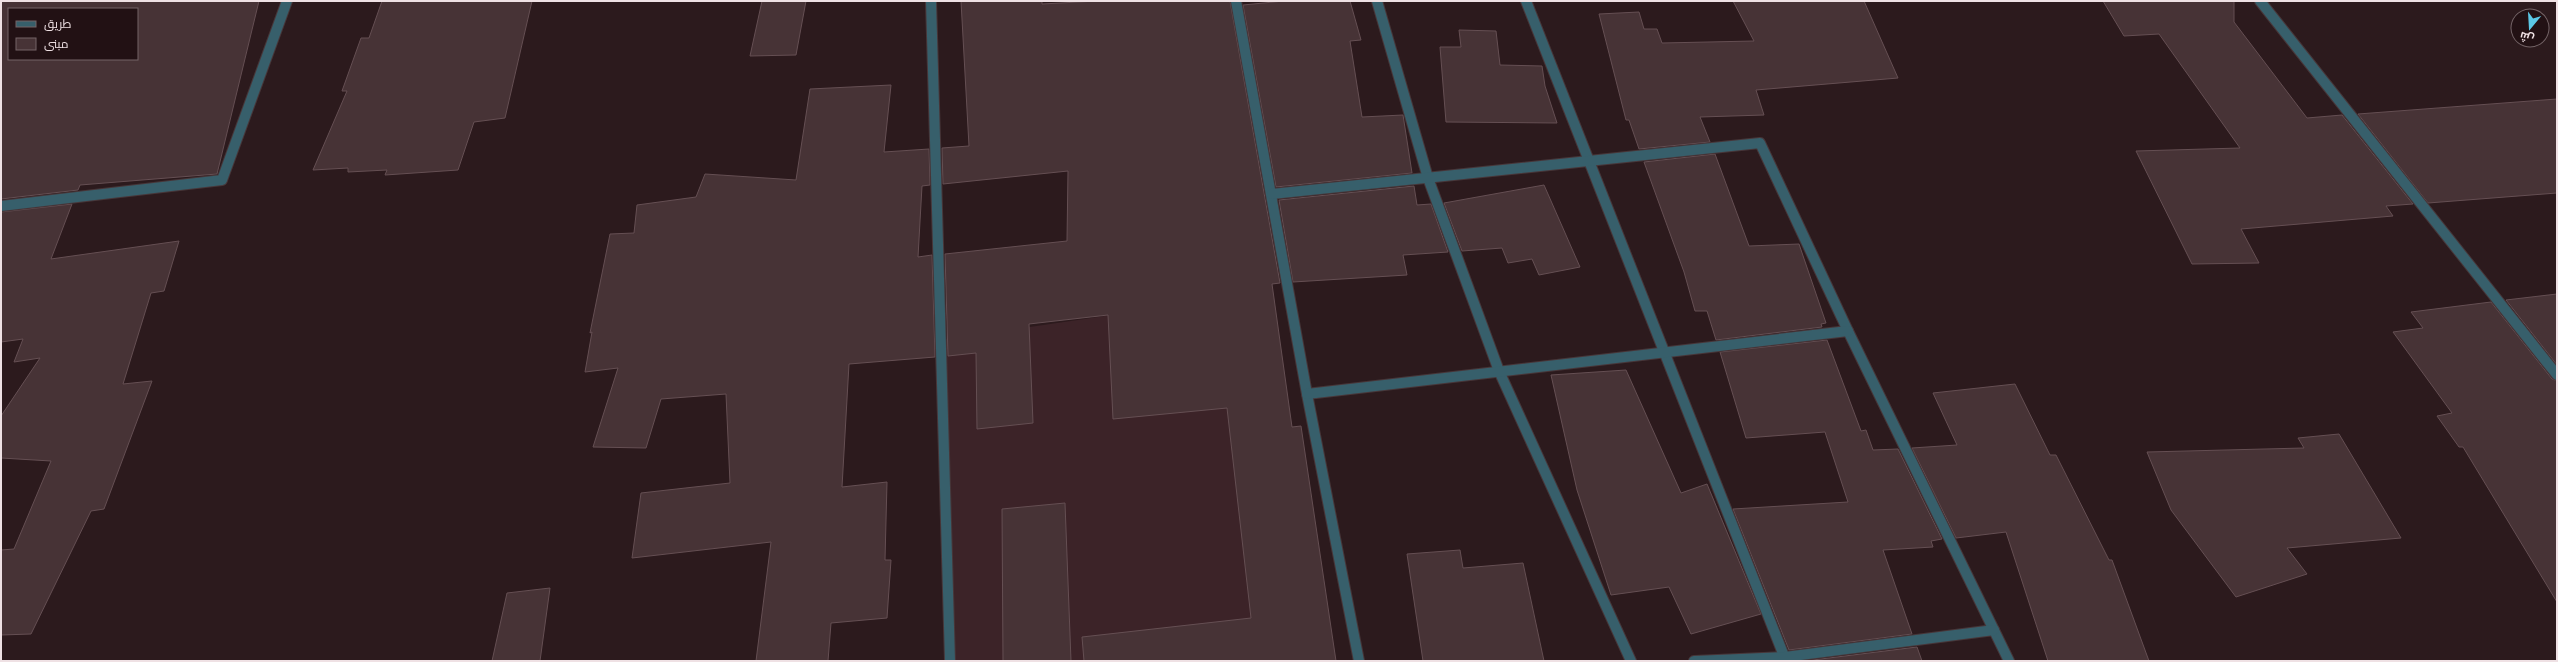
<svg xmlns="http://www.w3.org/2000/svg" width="2558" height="662" font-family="'Varela Round',Cairo,sans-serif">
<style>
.built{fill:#3c2328}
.building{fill:#473336;stroke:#654f53;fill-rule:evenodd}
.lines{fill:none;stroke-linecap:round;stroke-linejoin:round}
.minor-casing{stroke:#473639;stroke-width:12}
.minor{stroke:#375f6b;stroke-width:10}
</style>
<rect width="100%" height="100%" fill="#2c1a1d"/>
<!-- built -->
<path class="built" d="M 1262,293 L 1327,661 L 950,661 L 940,340 Z"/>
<!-- building -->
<g class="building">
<path d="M 1,1 L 259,1 L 217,174 L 80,185 L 78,190 L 1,199 ZM 9,9 L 137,9 L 137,59 L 9,59 Z"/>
<path d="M 382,1 L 532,1 L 505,118 L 474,122 L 458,170 L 385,175 L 387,170 L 348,172 L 348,168 L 313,170 L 347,91 L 342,91 L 361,38 L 369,38 Z"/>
<path d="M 762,1 L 806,1 L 796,55 L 750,56 Z"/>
<path d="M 961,1 L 1042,1 L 1042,4 L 1097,1 L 1230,1 L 1280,283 L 1272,284 L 1292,427 L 1301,426 L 1336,661 L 1084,661 L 1082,637 L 1251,618 L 1227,408 L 1113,419 L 1108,315 L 1029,324 L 1033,423 L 977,429 L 976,353 L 948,356 L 945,254 L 1067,241 L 1068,171 L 943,184 L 942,148 L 969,146 Z"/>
<path d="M 1284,1 L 1350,1 L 1361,40 L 1350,41 L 1362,117 L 1403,115 L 1412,173 L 1276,187 L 1243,5 Z"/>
<path d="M 1733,1 L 1864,1 L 1898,78 L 1756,90 L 1764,115 L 1700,117 L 1710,142 L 1639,149 L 1629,120 L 1626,120 L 1599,14 L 1639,12 L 1644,29 L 1657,29 L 1662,43 L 1754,41 Z"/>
<path d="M 2103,1 L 2234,1 L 2234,22 L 2307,118 L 2342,115 L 2413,204 L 2386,206 L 2393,216 L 2241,229 L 2259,263 L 2192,264 L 2136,151 L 2240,148 L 2159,34 L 2124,36 Z"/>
<path d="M 1459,30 L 1496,31 L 1500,65 L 1542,66 L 1545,86 L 1557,123 L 1446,122 L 1440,47 L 1461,47 Z"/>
<path d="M 891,85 L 884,152 L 929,149 L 930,185 L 922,186 L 918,257 L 932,255 L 935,357 L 849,364 L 842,487 L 887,482 L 885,560 L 891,560 L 887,618 L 831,623 L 828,661 L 756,661 L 771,542 L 632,558 L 641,493 L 730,483 L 726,394 L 661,399 L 646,448 L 593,447 L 618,368 L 585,372 L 592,332 L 590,333 L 610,234 L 634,233 L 637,205 L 696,197 L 705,174 L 796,180 L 810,89 Z"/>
<path d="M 2557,99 L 2557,193 L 2428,203 L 2358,114 Z"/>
<path d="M 1715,154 L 1749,246 L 1799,244 L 1826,323 L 1821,324 L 1822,327 L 1716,340 L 1707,311 L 1695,311 L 1684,272 L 1644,162 Z"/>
<path d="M 1544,185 L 1580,267 L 1539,275 L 1532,259 L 1508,263 L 1502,248 L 1462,251 L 1444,203 Z"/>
<path d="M 1414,186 L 1417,205 L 1431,204 L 1448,252 L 1403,255 L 1407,275 L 1293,282 L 1279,200 Z"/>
<path d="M 72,204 L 51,259 L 179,241 L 164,291 L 151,293 L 123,384 L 152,381 L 104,509 L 91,511 L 31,634 L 1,635 L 1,550 L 14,549 L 51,461 L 1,458 L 1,416 L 40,358 L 14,362 L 23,339 L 1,342 L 1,212 Z"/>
<path d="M 2557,294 L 2557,365 L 2506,300 Z"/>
<path d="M 2491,302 L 2552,379 L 2557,381 L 2557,602 L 2463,447 L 2459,447 L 2437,416 L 2452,413 L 2393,332 L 2423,328 L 2411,312 Z"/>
<path d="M 1827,340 L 1861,431 L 1866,430 L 1873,450 L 1898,449 L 1942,539 L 1931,541 L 1933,547 L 1883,550 L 1912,634 L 1789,650 L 1733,509 L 1848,502 L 1825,432 L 1746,438 L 1720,352 Z"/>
<path d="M 1626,370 L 1681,493 L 1707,484 L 1761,614 L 1691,634 L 1669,587 L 1611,595 L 1577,490 L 1551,375 Z"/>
<path d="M 2015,384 L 2050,455 L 2056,455 L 2109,560 L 2112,560 L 2149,661 L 2048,661 L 2006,532 L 1956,538 L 1912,448 L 1957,445 L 1933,393 Z"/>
<path d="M 2339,434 L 2401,538 L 2287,548 L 2307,574 L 2236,597 L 2171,510 L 2147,452 L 2304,448 L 2298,438 Z"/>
<path d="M 1065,503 L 1071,661 L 1003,661 L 1002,509 Z"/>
<path d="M 1460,550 L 1463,568 L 1523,563 L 1544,661 L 1423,661 L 1407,554 Z"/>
<path d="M 550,588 L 540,661 L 492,661 L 507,593 Z"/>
<path d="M 1917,647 L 1922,661 L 1805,661 Z"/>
</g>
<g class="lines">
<!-- minor casing -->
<g class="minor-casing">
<g id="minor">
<path d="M 931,1 L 950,661"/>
<path d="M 1236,1 L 1307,394 L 1359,661"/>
<path d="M 1377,1 L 1428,178 L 1499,371 L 1631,661"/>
<path d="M 1526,1 L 1786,661"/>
<path d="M 2260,1 L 2557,375"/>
<path d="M 1272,194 L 1760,143 L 1848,331 L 2009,661"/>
<path d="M 1,206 L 222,180 L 287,1"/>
<path d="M 1307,394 L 1848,331"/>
<path d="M 1694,661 L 1785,657 L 1994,630"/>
</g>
</g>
<!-- minor -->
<use href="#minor" class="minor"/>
</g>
<!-- border -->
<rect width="2558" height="662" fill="none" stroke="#efe1e4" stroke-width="4"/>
<!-- legend -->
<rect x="8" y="8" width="130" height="52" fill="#221114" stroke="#746467"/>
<rect x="16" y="21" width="20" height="6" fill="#375f6b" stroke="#746467"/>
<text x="44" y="28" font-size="12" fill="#efe1e4">طريق</text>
<rect x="16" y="38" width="20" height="12" fill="#473336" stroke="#746467"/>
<text x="44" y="48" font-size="12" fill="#efe1e4">مبنى</text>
<!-- north arrow -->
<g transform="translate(2530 28) rotate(198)"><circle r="19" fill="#221114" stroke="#746467"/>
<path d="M0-3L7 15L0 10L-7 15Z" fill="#5bc8e6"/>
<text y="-6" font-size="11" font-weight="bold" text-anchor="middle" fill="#efe1e4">ش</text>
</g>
</svg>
